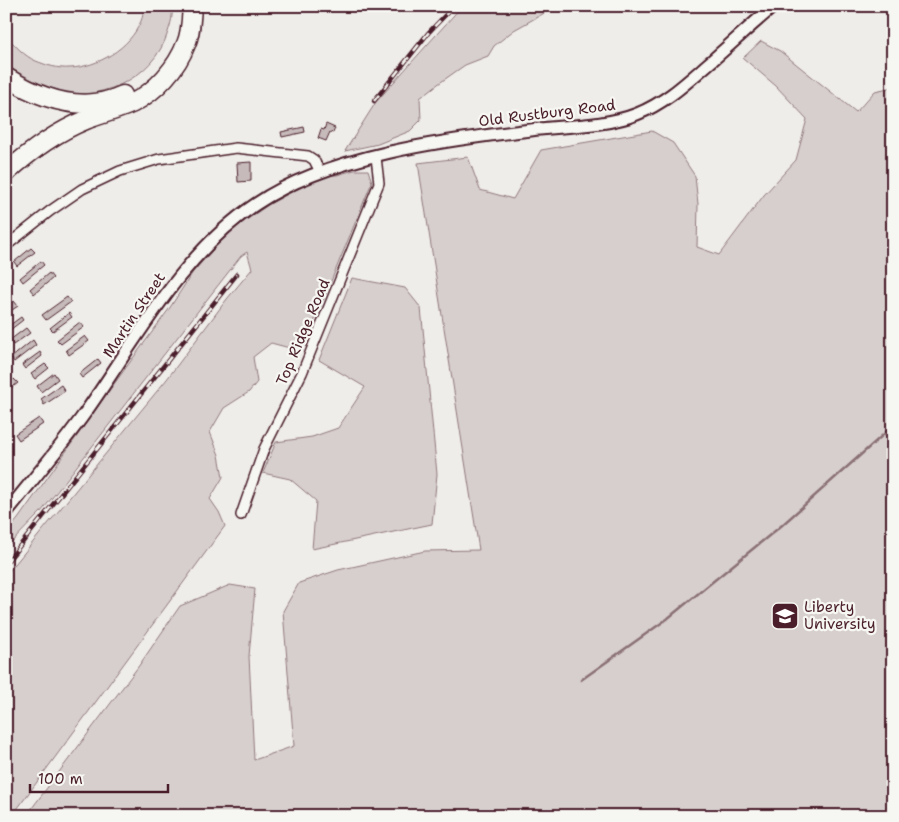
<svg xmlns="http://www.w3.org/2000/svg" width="899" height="822" font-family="'Shantell Sans',sans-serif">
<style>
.green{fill:#d7cfce;stroke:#90777c}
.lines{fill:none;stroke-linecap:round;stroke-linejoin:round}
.stream{stroke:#8a6f74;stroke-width:2.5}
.building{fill:#c6babb;stroke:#4a1f2b}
.minor-casing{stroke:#4a1f2b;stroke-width:12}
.tertiary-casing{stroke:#4a1f2b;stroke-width:15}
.motorway-casing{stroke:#4a1f2b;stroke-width:21}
.minor{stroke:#f6f6f2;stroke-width:9}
.tertiary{stroke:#f6f6f2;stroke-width:11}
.motorway{stroke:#f6f6f2;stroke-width:18}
.rail-casing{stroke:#4a1f2b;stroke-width:4.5}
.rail{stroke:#f6f6f2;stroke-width:2.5;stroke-dasharray:8;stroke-linecap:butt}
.labels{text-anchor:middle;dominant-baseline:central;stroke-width:4.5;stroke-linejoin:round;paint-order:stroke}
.street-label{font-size:15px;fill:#4a1f2b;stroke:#f6f6f2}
.poi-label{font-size:15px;fill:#4a1f2b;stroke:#f6f6f2;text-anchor:start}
</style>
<rect width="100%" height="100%" fill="#efedea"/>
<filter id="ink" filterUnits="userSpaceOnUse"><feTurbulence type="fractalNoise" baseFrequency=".02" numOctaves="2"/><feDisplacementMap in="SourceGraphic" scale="10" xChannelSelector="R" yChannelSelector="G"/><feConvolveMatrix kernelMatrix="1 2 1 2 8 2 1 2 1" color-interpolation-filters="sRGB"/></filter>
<g filter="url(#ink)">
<!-- green -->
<g class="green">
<path d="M 145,6 L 172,6 C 173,16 171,23 168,32 C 153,81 97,103 49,91 C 33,87 19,75 6,65 L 6,36 C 15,45 24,56 36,61 C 46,65 58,69 70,68 C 98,67 130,48 141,21 C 143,17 143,11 145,6 Z"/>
<path d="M 462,6 L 557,6 L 514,30 L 494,46 L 488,56 L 465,65 L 438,84 L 420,98 L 421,120 L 410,131 L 378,144 L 345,151 L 376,102 Z"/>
<path d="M 761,41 L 780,51 L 856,112 L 875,91 L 893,87 L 893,816 L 26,816 L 138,667 L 180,606 L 230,585 L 255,589 L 249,656 L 254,760 L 294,746 L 283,611 L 299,583 L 338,570 L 425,551 L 479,550 L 418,163 L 468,157 L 480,190 L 513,199 L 541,150 L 652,131 L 673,143 L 695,176 L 698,204 L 697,247 L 719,255 L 764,195 L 796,160 L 807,119 L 776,86 L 743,58 Z"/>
<path d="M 354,170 L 368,170 L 372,182 L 317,315 L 301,351 L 271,343 L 253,357 L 257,382 L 249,392 L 224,408 L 210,432 L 219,455 L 223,477 L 210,499 L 219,512 L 225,526 L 12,816 L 6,816 L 6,575 L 167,379 L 227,299 L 252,269 L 247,252 L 241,256 L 41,512 L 6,548 L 6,533 L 18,519 L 114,384 L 169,309 L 193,272 L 229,232 L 268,205 L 310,182 L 326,175 L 337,175 Z"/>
<path d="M 352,278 L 405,288 L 421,308 L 437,474 L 432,524 L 312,549 L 316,501 L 290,479 L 263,473 L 276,442 L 312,437 L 338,428 L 365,387 L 319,360 Z"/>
</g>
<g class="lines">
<!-- stream -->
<path class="stream" d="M 581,680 L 667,619 L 781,526 L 893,426"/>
</g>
<!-- building -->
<g class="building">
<path d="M 326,124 L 335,128 L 333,133 L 330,132 L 326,141 L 318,138 L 321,129 L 324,130 Z"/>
<path d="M 304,127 L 305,132 L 282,137 L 281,132 Z"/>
<path d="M 251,162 L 251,181 L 238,182 L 237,163 Z"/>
<path d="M 31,248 L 35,252 L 17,266 L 14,262 Z"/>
<path d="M 41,261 L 44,265 L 23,282 L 20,278 Z"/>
<path d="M 49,273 L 53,278 L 34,294 L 30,289 Z"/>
<path d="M 67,297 L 71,302 L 46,320 L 42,315 Z"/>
<path d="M 14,301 L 18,306 L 6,314 L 6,307 Z"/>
<path d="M 69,313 L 72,317 L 53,331 L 50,328 Z"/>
<path d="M 21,317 L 23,320 L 6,333 L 6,328 Z"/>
<path d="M 80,322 L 84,327 L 61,344 L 57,340 Z"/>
<path d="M 26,328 L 30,333 L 13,345 L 10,340 Z"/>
<path d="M 85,336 L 89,341 L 69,355 L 66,350 Z"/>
<path d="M 33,340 L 36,345 L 14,362 L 11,358 Z"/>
<path d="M 40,352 L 42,356 L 25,369 L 22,365 Z"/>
<path d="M 98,359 L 101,363 L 82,378 L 79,374 Z"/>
<path d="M 45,364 L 49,368 L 35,379 L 31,374 Z"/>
<path d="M 54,373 L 58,379 L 41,392 L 37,386 Z"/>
<path d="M 14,379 L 18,383 L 6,392 L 6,385 Z"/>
<path d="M 61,385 L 65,391 L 44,405 L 41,399 Z"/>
<path d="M 39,418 L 43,424 L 19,440 L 15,434 Z"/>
</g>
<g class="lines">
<!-- minor casing -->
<g class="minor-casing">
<g id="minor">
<path d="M 6,246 L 50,211 L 82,189 L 120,171 L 159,159 L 236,148 L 308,156 L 314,160 L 320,172"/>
<path d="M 241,515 L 264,449 L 302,373 L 379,183 L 376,157"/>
</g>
</g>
<!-- tertiary casing -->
<g class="tertiary-casing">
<path id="tertiary" d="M 6,513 C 32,480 60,448 85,413 C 136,341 181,254 256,204 C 328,155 446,140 531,130 C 564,126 607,126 637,114 C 665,103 686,83 708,64 C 730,45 751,25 774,6"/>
</g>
<!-- motorway casing -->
<g class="motorway-casing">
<g id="motorway">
<path d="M 6,77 C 41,99 83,114 123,95"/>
<path d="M 6,173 C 29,152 56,132 86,120 C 101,114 118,110 133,103 C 156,91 177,68 186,44 C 191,33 191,19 192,6"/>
</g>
</g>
<!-- minor -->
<use href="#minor" class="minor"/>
<!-- tertiary -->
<use href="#tertiary" class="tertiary"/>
<!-- motorway -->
<use href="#motorway" class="motorway"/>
<!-- rail casing -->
<g class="rail-casing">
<g id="rail">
<path d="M 374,101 L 429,32 L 454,6"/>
<path d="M 6,563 L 237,274"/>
</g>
</g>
<!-- rail -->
<use href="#rail" class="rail"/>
</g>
</g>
<!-- icons -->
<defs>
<g id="university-square" transform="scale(1.4375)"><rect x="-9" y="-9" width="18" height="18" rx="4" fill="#4a1f2b" stroke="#f6f6f2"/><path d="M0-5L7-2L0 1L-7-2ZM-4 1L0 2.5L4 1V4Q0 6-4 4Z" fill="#fff"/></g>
</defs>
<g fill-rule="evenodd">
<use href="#university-square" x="785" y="616"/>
</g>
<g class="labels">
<!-- street labels -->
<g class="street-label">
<text transform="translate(547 113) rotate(-7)">Old Rustburg Road</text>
<text transform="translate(134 315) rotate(-56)">Martin Street</text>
<text transform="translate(303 332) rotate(-67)">Top Ridge Road</text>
</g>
<!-- poi labels -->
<g class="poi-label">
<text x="804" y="607">Liberty<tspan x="804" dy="17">University</tspan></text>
</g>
</g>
<!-- margin -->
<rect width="899" height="822" fill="none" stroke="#f6f6f2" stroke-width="25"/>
<rect x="12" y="12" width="874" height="797" fill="none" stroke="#4a1f2b" stroke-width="2" filter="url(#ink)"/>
<!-- scale -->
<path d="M30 784v8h138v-8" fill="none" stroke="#4a1f2b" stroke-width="2.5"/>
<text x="38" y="784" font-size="15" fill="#4a1f2b" stroke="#f6f6f2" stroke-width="4" paint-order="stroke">100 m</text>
</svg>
